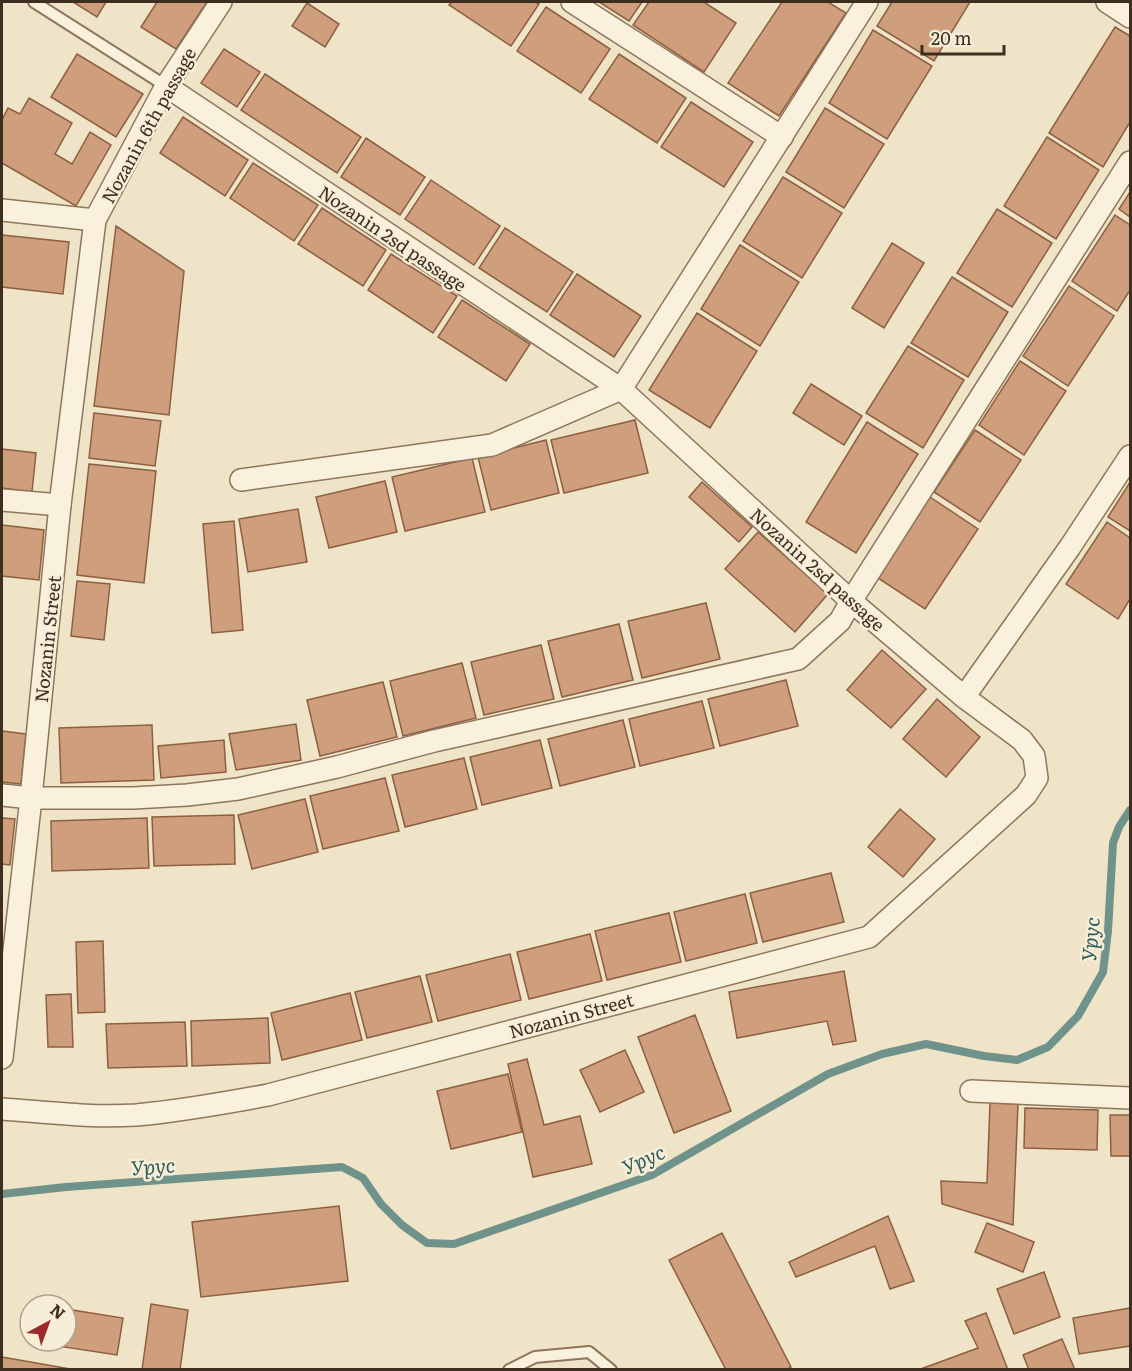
<svg xmlns="http://www.w3.org/2000/svg" width="1132" height="1371" font-family="Literata,serif">
<style>
.lines{fill:none;stroke-linecap:round;stroke-linejoin:round}
.stream{stroke:#6f938a;stroke-width:8}
.building{fill:#cf9f7d;stroke:#8d5f41;stroke-width:1.5}
.service-casing{stroke:#8d765c;stroke-width:14}
.minor-casing{stroke:#8d765c;stroke-width:24}
.service{stroke:#faf1dc;stroke-width:10}
.minor{stroke:#faf1dc;stroke-width:21}
.labels{text-anchor:middle;dominant-baseline:central;stroke-width:5;stroke-linejoin:round;paint-order:stroke}
.street-label{font-size:18px;fill:#3d2e20;stroke:#f7eed8}
.water-label{font-size:20px;font-style:italic;fill:#2f5d5a;stroke:#f7eed8}
</style>
<rect width="100%" height="100%" fill="#f0e4c8"/>
<g class="lines">
<!-- stream -->
<path class="stream" d="M 2,1194 L 66,1187 L 342,1167 L 363,1178 L 381,1204 L 402,1225 L 427,1243 L 454,1244 L 652,1175 L 828,1074 L 882,1054 L 926,1044 L 984,1056 L 1017,1060 L 1048,1047 L 1078,1016 L 1103,972 L 1108,931 L 1113,843 L 1119,827 L 1130,810"/>
</g>
<!-- building -->
<g class="building">
<path d="M 73,2 L 106,2 L 97,17 Z"/>
<path d="M 157,2 L 207,2 L 176,49 L 141,27 Z"/>
<path d="M 452,2 L 535,2 L 539,4 L 511,46 L 449,5 Z"/>
<path d="M 599,2 L 642,2 L 629,21 Z"/>
<path d="M 649,2 L 704,2 L 736,23 L 704,72 L 633,25 Z"/>
<path d="M 782,2 L 828,2 L 846,13 L 779,116 L 728,83 Z"/>
<path d="M 892,2 L 970,2 L 934,61 L 877,26 Z"/>
<path d="M 307,3 L 339,24 L 325,47 L 292,26 Z"/>
<path d="M 546,7 L 610,49 L 581,93 L 517,51 Z"/>
<path d="M 1115,27 L 1130,36 L 1130,122 L 1103,167 L 1049,133 Z"/>
<path d="M 873,30 L 932,66 L 887,139 L 829,103 Z"/>
<path d="M 224,49 L 260,72 L 237,107 L 201,83 Z"/>
<path d="M 77,54 L 143,94 L 116,137 L 51,97 Z"/>
<path d="M 619,54 L 686,98 L 657,143 L 589,99 Z"/>
<path d="M 265,74 L 361,137 L 337,173 L 241,110 Z"/>
<path d="M 29,98 L 72,123 L 55,154 L 72,164 L 90,132 L 111,145 L 76,206 L 2,163 L 2,120 L 8,108 L 20,114 Z"/>
<path d="M 691,102 L 753,142 L 724,187 L 661,147 Z"/>
<path d="M 825,108 L 884,144 L 844,208 L 786,172 Z"/>
<path d="M 183,117 L 248,160 L 225,196 L 160,153 Z"/>
<path d="M 1047,137 L 1099,170 L 1056,239 L 1004,206 Z"/>
<path d="M 366,138 L 425,177 L 400,215 L 341,177 Z"/>
<path d="M 253,163 L 318,205 L 294,241 L 230,198 Z"/>
<path d="M 783,177 L 842,213 L 802,278 L 743,241 Z"/>
<path d="M 431,180 L 500,226 L 474,265 L 405,219 Z"/>
<path d="M 1130,192 L 1130,217 L 1119,209 Z"/>
<path d="M 322,208 L 386,250 L 363,286 L 298,244 Z"/>
<path d="M 997,209 L 1052,243 L 1012,307 L 957,273 Z"/>
<path d="M 1115,215 L 1130,225 L 1130,290 L 1117,311 L 1072,281 Z"/>
<path d="M 116,226 L 184,271 L 169,415 L 94,406 Z"/>
<path d="M 505,228 L 573,272 L 547,312 L 479,268 Z"/>
<path d="M 2,235 L 69,242 L 63,294 L 2,287 Z"/>
<path d="M 892,243 L 924,263 L 884,328 L 852,308 Z"/>
<path d="M 740,245 L 799,282 L 760,346 L 701,309 Z"/>
<path d="M 391,254 L 457,296 L 433,333 L 368,290 Z"/>
<path d="M 577,274 L 641,316 L 614,357 L 550,315 Z"/>
<path d="M 952,277 L 1008,312 L 968,377 L 911,343 Z"/>
<path d="M 1069,286 L 1114,316 L 1068,386 L 1023,356 Z"/>
<path d="M 462,300 L 530,344 L 506,381 L 438,337 Z"/>
<path d="M 697,313 L 757,351 L 710,428 L 649,390 Z"/>
<path d="M 908,346 L 964,380 L 923,448 L 866,413 Z"/>
<path d="M 1020,361 L 1066,391 L 1024,455 L 979,425 Z"/>
<path d="M 811,384 L 862,416 L 844,445 L 793,413 Z"/>
<path d="M 94,413 L 161,421 L 155,466 L 89,458 Z"/>
<path d="M 635,420 L 648,473 L 564,493 L 551,440 Z"/>
<path d="M 867,422 L 918,454 L 856,553 L 806,522 Z"/>
<path d="M 975,430 L 1021,460 L 980,522 L 934,492 Z"/>
<path d="M 546,440 L 559,493 L 491,510 L 478,457 Z"/>
<path d="M 2,449 L 36,453 L 32,492 L 2,488 Z"/>
<path d="M 472,458 L 485,512 L 405,531 L 392,477 Z"/>
<path d="M 89,464 L 156,471 L 144,583 L 77,575 Z"/>
<path d="M 385,481 L 397,532 L 329,548 L 316,497 Z"/>
<path d="M 702,482 L 752,527 L 739,542 L 689,497 Z"/>
<path d="M 1130,482 L 1130,531 L 1108,517 Z"/>
<path d="M 930,497 L 978,529 L 925,609 L 878,578 Z"/>
<path d="M 298,509 L 307,562 L 248,572 L 239,519 Z"/>
<path d="M 234,521 L 243,630 L 212,633 L 203,524 Z"/>
<path d="M 1107,522 L 1130,538 L 1130,599 L 1118,619 L 1066,584 Z"/>
<path d="M 2,525 L 44,530 L 39,580 L 2,576 Z"/>
<path d="M 758,532 L 828,594 L 795,632 L 725,569 Z"/>
<path d="M 77,581 L 110,584 L 104,640 L 71,636 Z"/>
<path d="M 706,603 L 720,659 L 642,678 L 628,621 Z"/>
<path d="M 619,624 L 633,680 L 562,697 L 548,641 Z"/>
<path d="M 541,645 L 554,699 L 484,715 L 471,662 Z"/>
<path d="M 882,650 L 926,689 L 891,728 L 847,690 Z"/>
<path d="M 462,663 L 476,718 L 403,736 L 390,681 Z"/>
<path d="M 786,680 L 798,726 L 720,746 L 708,699 Z"/>
<path d="M 383,682 L 397,737 L 320,756 L 307,700 Z"/>
<path d="M 937,699 L 980,737 L 946,777 L 903,739 Z"/>
<path d="M 702,701 L 714,748 L 640,766 L 629,719 Z"/>
<path d="M 623,720 L 635,767 L 560,786 L 548,739 Z"/>
<path d="M 296,724 L 301,760 L 236,770 L 229,734 Z"/>
<path d="M 152,725 L 154,780 L 61,783 L 59,728 Z"/>
<path d="M 2,731 L 26,734 L 21,784 L 2,782 Z"/>
<path d="M 224,740 L 226,772 L 161,778 L 158,746 Z"/>
<path d="M 540,740 L 552,788 L 482,805 L 470,757 Z"/>
<path d="M 464,758 L 477,809 L 405,827 L 392,775 Z"/>
<path d="M 385,778 L 399,831 L 323,849 L 310,796 Z"/>
<path d="M 305,799 L 318,852 L 252,869 L 238,815 Z"/>
<path d="M 900,809 L 935,839 L 903,877 L 868,847 Z"/>
<path d="M 234,815 L 235,864 L 154,866 L 152,817 Z"/>
<path d="M 2,818 L 15,819 L 10,865 L 2,864 Z"/>
<path d="M 147,818 L 149,868 L 52,871 L 51,821 Z"/>
<path d="M 831,873 L 844,922 L 763,942 L 750,893 Z"/>
<path d="M 745,894 L 757,943 L 686,961 L 674,912 Z"/>
<path d="M 669,913 L 681,962 L 607,980 L 595,931 Z"/>
<path d="M 590,934 L 602,981 L 529,999 L 517,952 Z"/>
<path d="M 103,941 L 105,1012 L 78,1013 L 76,942 Z"/>
<path d="M 510,954 L 521,1000 L 438,1021 L 426,975 Z"/>
<path d="M 844,971 L 856,1041 L 833,1045 L 827,1021 L 737,1038 L 729,992 Z"/>
<path d="M 420,976 L 432,1022 L 367,1038 L 355,992 Z"/>
<path d="M 350,993 L 362,1040 L 282,1060 L 271,1013 Z"/>
<path d="M 71,994 L 73,1047 L 48,1047 L 46,995 Z"/>
<path d="M 695,1015 L 731,1111 L 674,1133 L 638,1037 Z"/>
<path d="M 268,1018 L 270,1063 L 192,1066 L 191,1021 Z"/>
<path d="M 185,1022 L 187,1066 L 108,1068 L 106,1024 Z"/>
<path d="M 625,1050 L 644,1092 L 600,1112 L 580,1070 Z"/>
<path d="M 527,1059 L 544,1125 L 580,1116 L 592,1164 L 533,1177 L 508,1064 Z"/>
<path d="M 508,1074 L 522,1132 L 451,1149 L 437,1091 Z"/>
<path d="M 990,1103 L 1018,1104 L 1013,1225 L 942,1204 L 941,1181 L 987,1183 Z"/>
<path d="M 1025,1108 L 1098,1110 L 1097,1150 L 1024,1148 Z"/>
<path d="M 1110,1115 L 1130,1115 L 1130,1156 L 1111,1156 Z"/>
<path d="M 339,1206 L 348,1281 L 201,1297 L 192,1222 Z"/>
<path d="M 888,1216 L 914,1281 L 890,1289 L 875,1246 L 796,1277 L 789,1262 Z"/>
<path d="M 987,1223 L 1034,1242 L 1023,1272 L 975,1252 Z"/>
<path d="M 722,1233 L 791,1367 L 786,1370 L 726,1370 L 669,1260 Z"/>
<path d="M 1044,1272 L 1060,1317 L 1014,1334 L 997,1289 Z"/>
<path d="M 151,1304 L 188,1310 L 180,1370 L 142,1370 Z"/>
<path d="M 1130,1308 L 1130,1346 L 1079,1354 L 1073,1318 Z"/>
<path d="M 66,1309 L 123,1318 L 117,1355 L 51,1345 L 52,1341 L 66,1341 Z"/>
<path d="M 986,1313 L 1008,1370 L 918,1370 L 978,1348 L 965,1321 Z"/>
<path d="M 1062,1339 L 1075,1370 L 1029,1370 L 1023,1355 Z"/>
<path d="M 2,1357 L 76,1370 L 2,1370 Z"/>
</g>
<g class="lines">
<!-- service casing -->
<g class="service-casing">
<g id="service">
<path d="M 34,2 L 166,86"/>
<path d="M 509,1370 L 535,1357 L 589,1352 L 611,1370"/>
</g>
</g>
<!-- minor casing -->
<g class="minor-casing">
<g id="minor">
<path d="M 572,2 L 782,137"/>
<path d="M 1107,2 L 1130,17"/>
<path d="M 2,210 L 95,220"/>
<path d="M 241,480 L 492,445 L 621,389 L 867,2"/>
<path d="M 2,500 L 60,505"/>
<path d="M 964,697 L 1070,547 L 1130,456"/>
<path d="M 2,795 L 31,798 L 133,798 L 187,795 L 238,789 L 337,767 L 434,741 L 798,659 L 840,621 L 851,601 L 1130,162"/>
<path d="M 2,1058 L 31,798 L 60,505 L 95,220 L 166,86 L 221,2"/>
<path d="M 971,1091 L 1130,1098"/>
<path d="M 2,1109 C 46,1112 91,1118 136,1115 C 180,1111 225,1103 268,1095 L 869,937 L 1026,795 L 1037,778 L 1034,756 L 1022,740 L 964,697 L 851,601 L 621,389 L 166,86"/>
</g>
</g>
<!-- service -->
<use href="#service" class="service"/>
<!-- minor -->
<use href="#minor" class="minor"/>
</g>
<g class="labels">
<!-- street labels -->
<g class="street-label">
<text transform="translate(148 125) rotate(-61)">Nozanin 6th passage</text>
<text transform="translate(393 238) rotate(34)">Nozanin 2sd passage</text>
<text transform="translate(818 569) rotate(42)">Nozanin 2sd passage</text>
<text transform="translate(47 639) rotate(-84)">Nozanin Street</text>
<text transform="translate(571 1015) rotate(-15)">Nozanin Street</text>
</g>
<!-- water labels -->
<g class="water-label">
<text transform="translate(1089 939) rotate(-85)">Урус</text>
<text transform="translate(643 1158) rotate(-24)">Урус</text>
<text transform="translate(153 1165) rotate(-4)">Урус</text>
</g>
</g>
<!-- border -->
<rect width="1132" height="1371" fill="none" stroke="#3d2e20" stroke-width="6"/>
<!-- north arrow -->
<g transform="translate(48 1323) rotate(41)"><circle r="28" fill="#f7eed8" stroke="#ada18e" stroke-width="1.5"/>
<path d="M0-4.5L10 22L0 15L-10 22Z" fill="#9e2a2b"/>
<text y="-9" font-size="16" font-weight="bold" text-anchor="middle" fill="#3d2e20">N</text>
</g>
<!-- scale -->
<path d="M922 45v9h82v-9" fill="none" stroke="#3d2e20" stroke-width="3"/>
<text x="931" y="45" font-size="18" fill="#3d2e20" stroke="#f7eed8" stroke-width="4.5" paint-order="stroke">20 m</text>
</svg>
